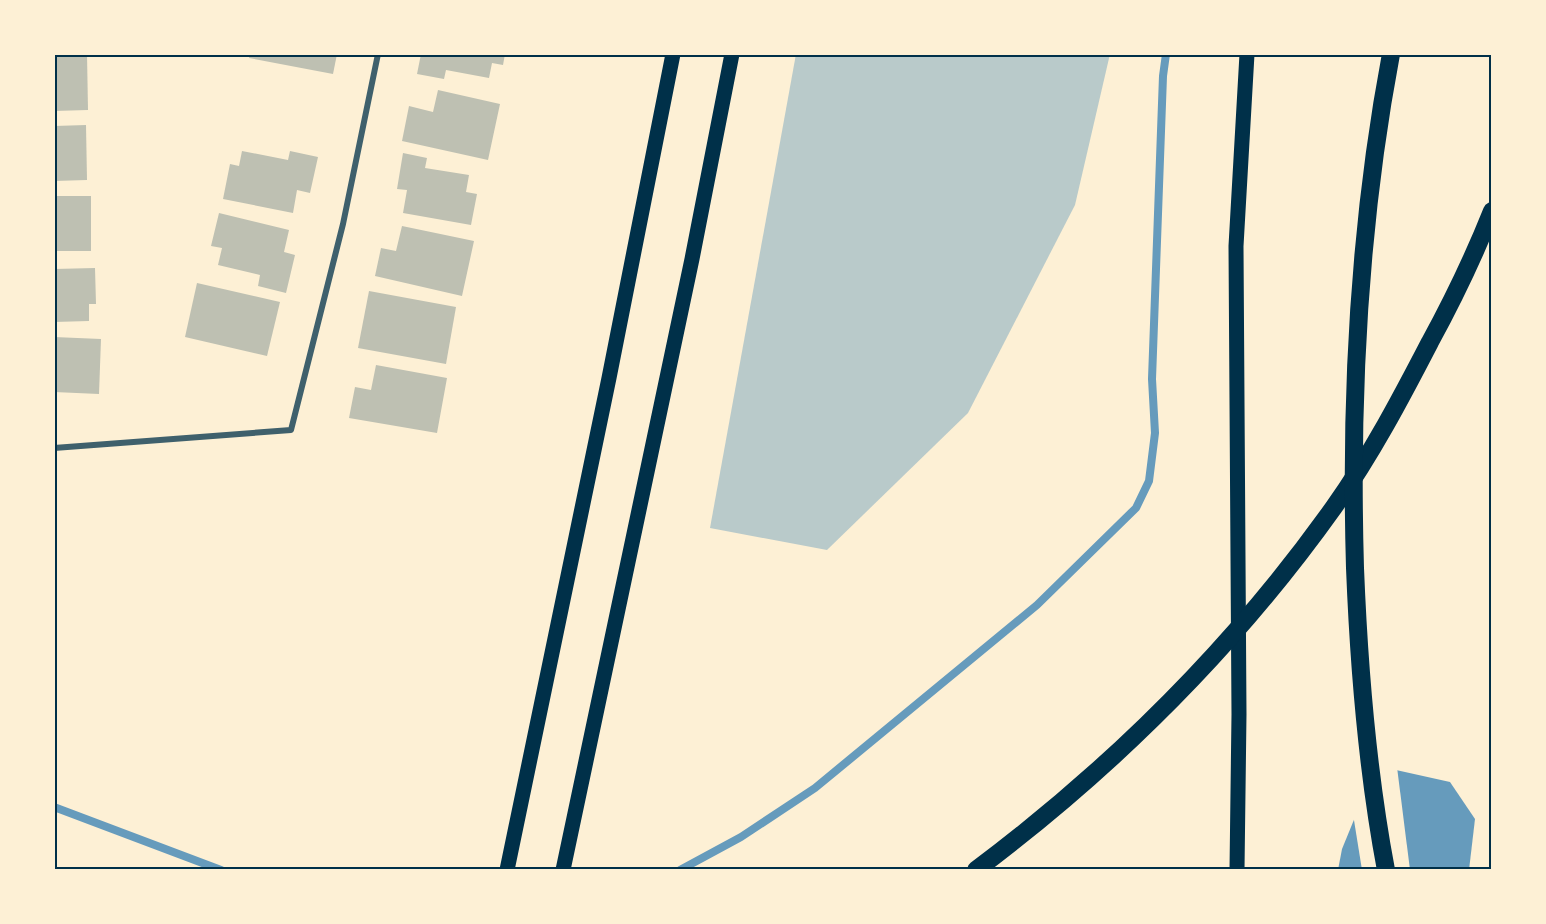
<svg xmlns="http://www.w3.org/2000/svg" width="1546" height="924" font-family="Arial,sans-serif">
<style>
.green{fill:#b9caca}
.water{fill:#669bbc}
.pier{fill:#fdf0d5}
.lines{fill:none;stroke-linecap:round;stroke-linejoin:round}
.stream{stroke:#669bbc;stroke-width:8}
.building{fill:#bec0b2}
.minor{stroke:#3f606c;stroke-width:6}
.primary{stroke:#003049;stroke-width:15}
.motorway{stroke:#003049;stroke-width:18}
.neatline{fill:none;stroke:#003049;stroke-width:2}
</style>
<rect width="100%" height="100%" fill="#fdf0d5"/>
<!-- green -->
<path class="green" d="M 796,54 L 1110,54 L 1075,205 L 968,413 L 827,550 L 710,528 Z"/>
<!-- water -->
<path class="water" d="M 1396,770 L 1450,782 L 1475,819 L 1469,870 L 1338,870 L 1342,849 L 1367,788 Z"/>
<!-- pier -->
<path class="pier" d="M 1397,767 L 1410,870 L 1362,870 L 1353,814 L 1365,785 Z"/>
<g class="lines">
<!-- stream -->
<g class="stream">
<path d="M 54,807 L 221,870"/>
<path d="M 680,870 L 741,837 L 815,788 L 1037,605 L 1136,508 L 1149,481 L 1155,433 L 1152,379 L 1163,76 L 1166,54"/>
</g>
</g>
<!-- building -->
<g class="building">
<path d="M 54,54 L 87,54 L 88,110 L 54,111 Z"/>
<path d="M 250,54 L 337,54 L 333,74 L 249,58 Z"/>
<path d="M 421,54 L 505,54 L 503,65 L 492,63 L 489,78 L 446,70 L 444,79 L 417,74 Z"/>
<path d="M 438,90 L 500,104 L 488,160 L 402,141 L 409,106 L 433,112 Z"/>
<path d="M 86,125 L 87,180 L 54,181 L 54,126 Z"/>
<path d="M 242,151 L 288,160 L 290,151 L 318,157 L 310,193 L 297,190 L 293,213 L 223,199 L 230,164 L 239,166 Z"/>
<path d="M 403,153 L 427,158 L 425,168 L 469,175 L 466,192 L 477,194 L 471,225 L 403,213 L 407,190 L 397,189 Z"/>
<rect x="54" y="196" width="37" height="55"/>
<path d="M 219,213 L 289,230 L 284,252 L 295,255 L 286,293 L 258,286 L 260,275 L 218,265 L 222,248 L 211,246 Z"/>
<path d="M 402,226 L 474,241 L 462,296 L 375,276 L 381,248 L 396,251 Z"/>
<path d="M 95,268 L 96,304 L 89,304 L 89,321 L 54,322 L 54,269 Z"/>
<path d="M 197,283 L 280,302 L 267,356 L 185,337 Z"/>
<path d="M 369,291 L 456,307 L 446,364 L 358,348 Z"/>
<path d="M 54,337 L 101,339 L 99,394 L 54,392 Z"/>
<path d="M 376,365 L 447,378 L 437,433 L 349,418 L 355,387 L 371,390 Z"/>
</g>
<g class="lines">
<!-- minor -->
<path class="minor" d="M 54,448 L 291,430 L 343,224 L 378,54"/>
<!-- primary -->
<g class="primary">
<path d="M 507,870 L 609,378 L 673,54"/>
<path d="M 563,870 L 692,259 L 732,54"/>
<path d="M 1237,870 L 1239,714 L 1236,246 L 1247,54"/>
</g>
<!-- motorway -->
<g class="motorway">
<path d="M 976,870 C 1112,768 1235,646 1334,507 C 1371,455 1401,398 1430,342 C 1453,300 1474,256 1492,211"/>
<path d="M 1386,870 C 1367,770 1359,669 1355,568 C 1350,397 1359,223 1391,54"/>
</g>
</g>
<!-- border -->
<rect width="1546" height="924" fill="none" stroke="#fdf0d5" stroke-width="111"/>
<rect x="56" y="56" width="1434" height="812" class="neatline"/>
</svg>
